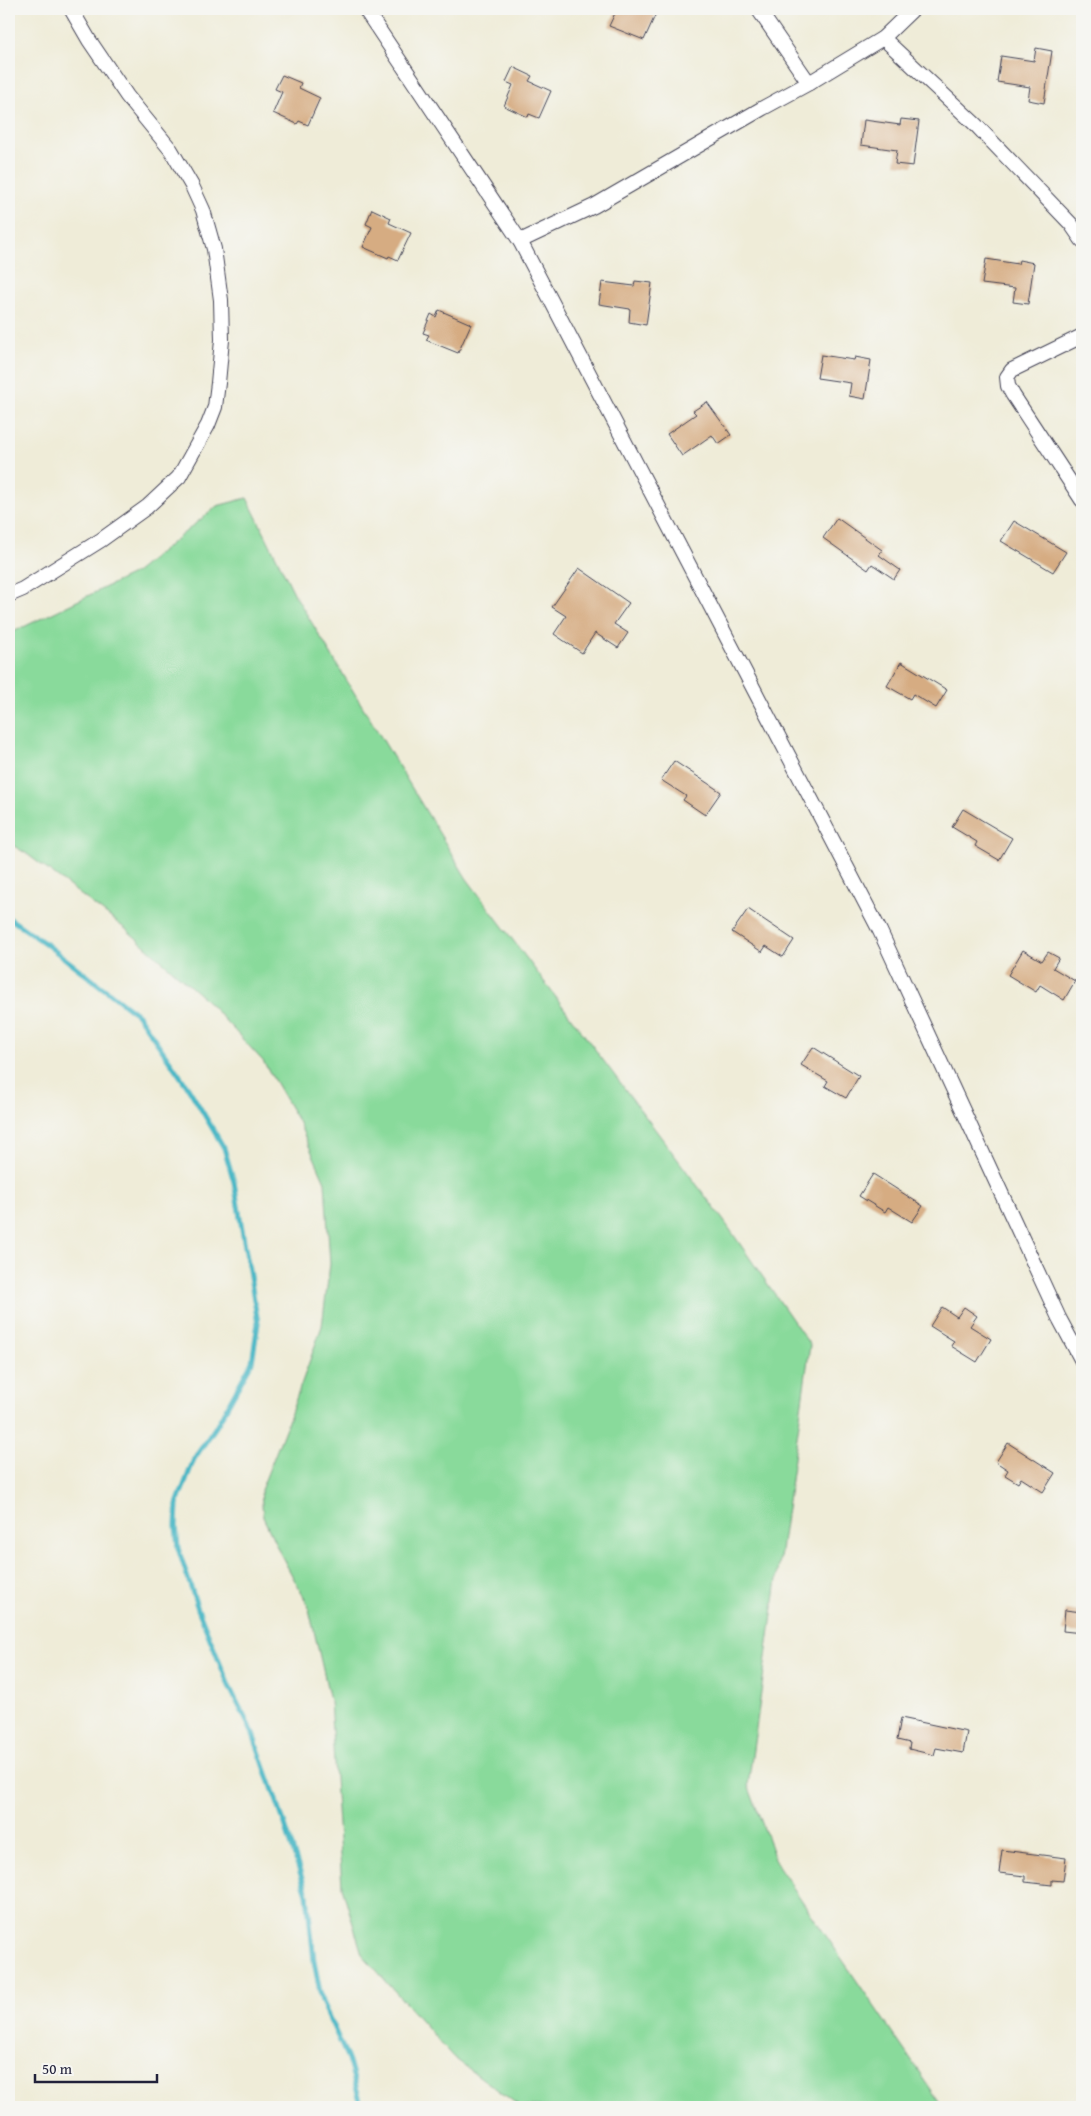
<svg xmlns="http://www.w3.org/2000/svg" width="1091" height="2116" font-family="'Gentium Book Plus',serif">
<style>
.green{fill:#89da9b;stroke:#567e6b}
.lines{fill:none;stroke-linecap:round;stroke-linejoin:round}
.stream{stroke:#4bb8c6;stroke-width:5}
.building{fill:#d6ac82}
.minor-casing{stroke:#414053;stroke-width:16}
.minor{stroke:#fff;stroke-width:14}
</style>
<rect width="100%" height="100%" fill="#f6f6f2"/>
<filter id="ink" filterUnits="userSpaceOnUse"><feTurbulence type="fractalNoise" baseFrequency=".02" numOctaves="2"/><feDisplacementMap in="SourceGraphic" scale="10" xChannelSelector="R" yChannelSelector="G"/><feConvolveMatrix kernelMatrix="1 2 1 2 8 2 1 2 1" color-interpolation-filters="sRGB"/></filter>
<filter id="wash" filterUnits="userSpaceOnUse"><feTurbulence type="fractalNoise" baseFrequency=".0096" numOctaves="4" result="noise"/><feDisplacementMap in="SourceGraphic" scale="20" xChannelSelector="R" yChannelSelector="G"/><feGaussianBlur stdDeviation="1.12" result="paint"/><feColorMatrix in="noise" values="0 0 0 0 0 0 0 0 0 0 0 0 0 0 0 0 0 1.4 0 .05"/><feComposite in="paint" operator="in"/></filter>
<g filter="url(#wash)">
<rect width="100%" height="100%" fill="#efecd8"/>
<!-- green -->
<path class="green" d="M 247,498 L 295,595 L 467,879 L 724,1221 L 810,1345 L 748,1785 L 777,1864 L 943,2107 L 521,2107 L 453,2057 L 362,1954 L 342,1887 L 330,1700 L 308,1605 L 280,1553 L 263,1517 L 261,1490 L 286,1427 L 322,1326 L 330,1264 L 325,1182 L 298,1121 L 263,1061 L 206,1000 L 127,930 L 27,854 L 9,843 L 9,634 L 135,573 L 217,506 Z"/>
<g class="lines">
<!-- stream -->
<path class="stream" d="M 9,918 L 46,944 L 138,1015 L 189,1089 L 224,1148 L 234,1182 L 258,1323 L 252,1362 L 217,1425 L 194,1459 L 177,1504 L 176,1526 L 178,1548 L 198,1609 L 229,1686 L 253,1734 L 283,1819 L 307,1894 L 314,1961 L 322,2002 L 348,2059 L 362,2107"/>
</g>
<g id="blocks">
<!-- building -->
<g class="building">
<path d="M 617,9 L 658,9 L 644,40 L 609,26 Z"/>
<path d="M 1036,48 L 1052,51 L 1044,103 L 1028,100 L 1030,87 L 997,82 L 1001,56 L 1034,61 Z"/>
<path d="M 513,67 L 532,76 L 529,81 L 551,91 L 539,118 L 529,114 L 528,117 L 504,106 L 513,85 L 506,82 Z"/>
<path d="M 282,75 L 301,83 L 299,88 L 320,98 L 308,125 L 299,121 L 297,124 L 273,113 L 282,92 L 275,89 Z"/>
<path d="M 901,119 L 919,121 L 913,166 L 895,164 L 897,150 L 861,145 L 864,120 L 900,125 Z"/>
<path d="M 372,209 L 391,218 L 389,223 L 411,233 L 398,260 L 389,256 L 388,258 L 363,247 L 372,227 L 366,224 Z"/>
<path d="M 986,259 L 1018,264 L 1019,260 L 1034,263 L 1028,304 L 1013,302 L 1015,288 L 982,284 Z"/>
<path d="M 635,281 L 652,283 L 646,325 L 629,322 L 630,309 L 599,304 L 602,282 L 634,286 Z"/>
<path d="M 439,310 L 471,324 L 458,353 L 426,340 L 429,335 L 423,333 L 431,314 L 436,317 Z"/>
<path d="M 821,355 L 854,360 L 855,357 L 871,360 L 865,399 L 849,396 L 851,383 L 817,378 Z"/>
<path d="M 707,402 L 731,435 L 718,444 L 712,435 L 682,456 L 667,434 L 696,414 L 693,411 Z"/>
<path d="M 837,518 L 882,550 L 879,555 L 900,570 L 894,579 L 872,564 L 868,570 L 823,538 Z"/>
<path d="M 1014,521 L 1066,552 L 1053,572 L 1001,541 Z"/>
<path d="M 579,568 L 629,603 L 614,624 L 628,633 L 618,648 L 595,633 L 582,653 L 554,634 L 566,616 L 552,607 Z"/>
<path d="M 901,662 L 947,690 L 936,708 L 913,694 L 910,699 L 887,686 Z"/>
<path d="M 674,761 L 721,792 L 705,815 L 683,800 L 686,796 L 661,780 Z"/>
<path d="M 963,809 L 1012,838 L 999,860 L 975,846 L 977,842 L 952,827 Z"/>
<path d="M 748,909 L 794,940 L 783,957 L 766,946 L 762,952 L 732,932 Z"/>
<path d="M 1023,950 L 1042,961 L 1048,952 L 1059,958 L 1053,968 L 1075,981 L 1064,1000 L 1040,985 L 1036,992 L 1008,975 Z"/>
<path d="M 813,1047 L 859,1076 L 846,1098 L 825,1086 L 828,1081 L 801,1065 Z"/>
<path d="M 873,1174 L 923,1206 L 912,1222 L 888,1207 L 885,1212 L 859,1196 Z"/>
<path d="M 942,1307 L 957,1317 L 964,1307 L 977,1316 L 970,1326 L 991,1339 L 977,1362 L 951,1346 L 954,1341 L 930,1326 Z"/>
<path d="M 1008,1443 L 1055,1473 L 1043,1492 L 1021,1478 L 1018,1483 L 1005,1475 L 1008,1470 L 996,1462 Z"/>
<path d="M 1065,1610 L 1082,1612 L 1082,1633 L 1063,1631 Z"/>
<path d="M 901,1718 L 967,1732 L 963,1753 L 936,1748 L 934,1755 L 909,1749 L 910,1743 L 897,1740 Z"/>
<path d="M 1002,1850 L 1066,1858 L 1063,1881 L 1052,1880 L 1052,1885 L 1025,1882 L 1025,1876 L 999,1873 Z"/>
</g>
</g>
</g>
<g filter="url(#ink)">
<use href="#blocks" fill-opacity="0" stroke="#414053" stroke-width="1"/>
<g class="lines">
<!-- minor casing -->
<g class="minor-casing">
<g id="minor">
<path d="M 365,9 L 520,241 L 880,931 L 1059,1318 L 1082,1361"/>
<path d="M 758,9 L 809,83"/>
<path d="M 883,38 L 975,124 L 1071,224 L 1082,240"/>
<path d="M 520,241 L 594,206 L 763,108 L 809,83 L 883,38 L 913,9"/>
<path d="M 1082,336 L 1012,370 L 1007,377 L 1008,386 L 1013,395 L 1082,500"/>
<path d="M 9,595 L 23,589 L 101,540 L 147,507 L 179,477 L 208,425 L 215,407 L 218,383 L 222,340 L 221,300 L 214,249 L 203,210 L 192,186 L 171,150 L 127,96 L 89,40 L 71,9"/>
</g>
</g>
<!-- minor -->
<use href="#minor" class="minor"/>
</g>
</g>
<!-- margin -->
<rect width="1091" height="2116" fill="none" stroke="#f6f6f2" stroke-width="30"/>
<!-- scale -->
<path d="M35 2074v8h122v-8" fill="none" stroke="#22223b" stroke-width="2.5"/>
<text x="42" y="2074" font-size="15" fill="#22223b" stroke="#f6f6f2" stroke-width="4" paint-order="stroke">50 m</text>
</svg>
